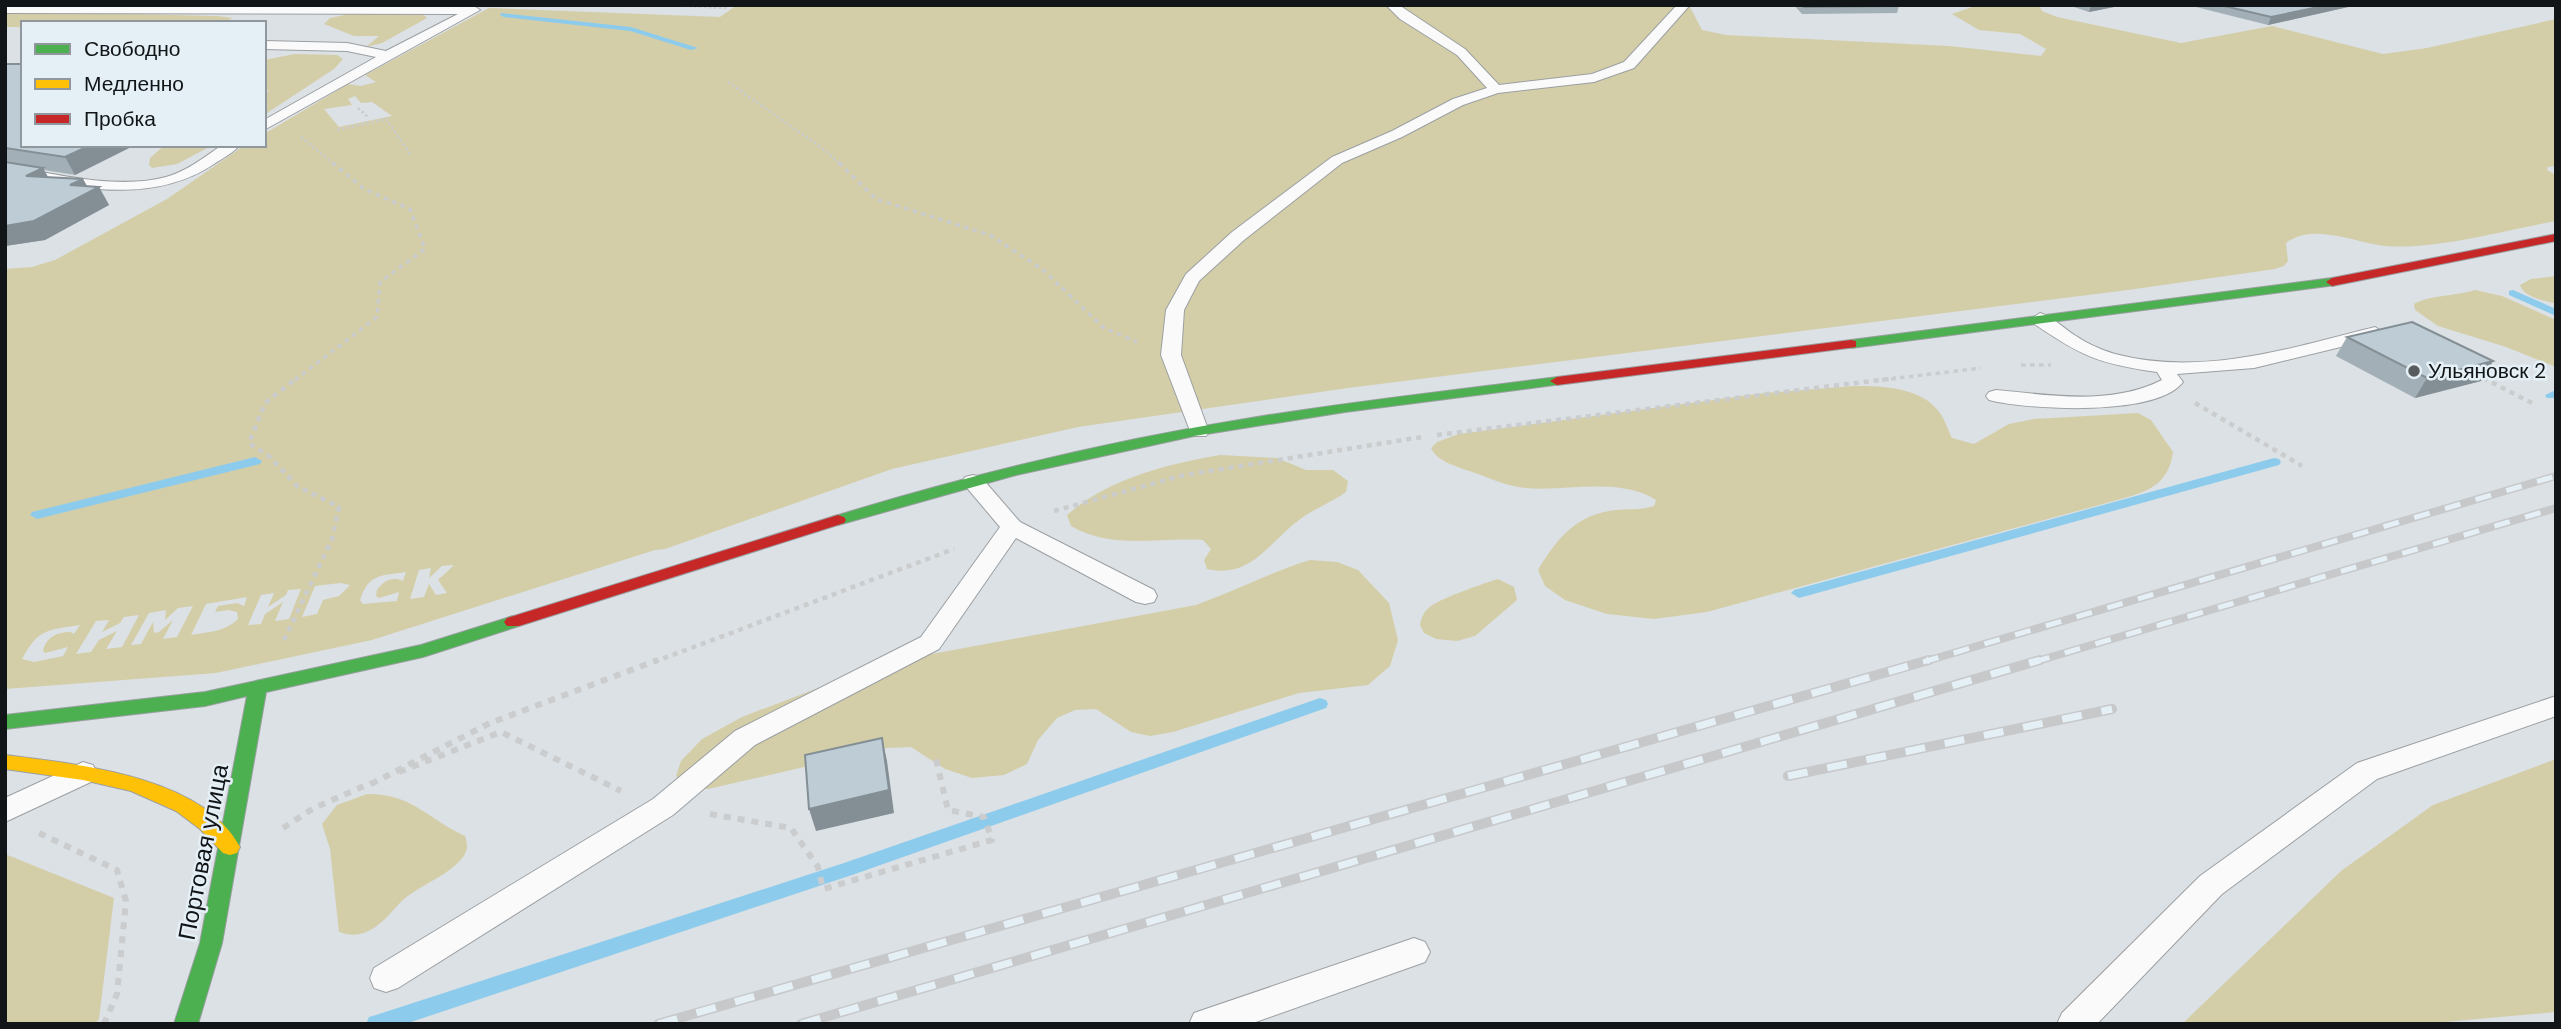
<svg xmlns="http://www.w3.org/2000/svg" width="2561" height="1029" font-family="'DM Sans',sans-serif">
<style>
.green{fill:#d4cea8;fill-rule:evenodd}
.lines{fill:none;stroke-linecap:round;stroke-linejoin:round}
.stream{fill:#8dcbed;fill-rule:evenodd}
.lane-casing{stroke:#9b9fa2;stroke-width:2}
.fast-casing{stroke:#9b9fa2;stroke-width:2}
.slow-casing{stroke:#9b9fa2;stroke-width:2}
.jam-casing{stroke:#9b9fa2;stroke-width:2}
.path-far3{stroke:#cacccd;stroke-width:2.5;stroke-dasharray:2.5 2.5;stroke-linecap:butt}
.path-far2{stroke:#cacccd;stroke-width:3.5;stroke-dasharray:4.5 4.5;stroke-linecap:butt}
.path-far1{stroke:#cacccd;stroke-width:4.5;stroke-dasharray:5 5;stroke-linecap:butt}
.path{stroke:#cacccd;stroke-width:6;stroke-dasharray:7 7;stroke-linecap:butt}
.lane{fill:#fafafb;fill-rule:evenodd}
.fast{fill:#4caf50;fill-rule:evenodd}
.slow{fill:#ffc107;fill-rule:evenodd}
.jam{fill:#c62828;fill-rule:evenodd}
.rail-far1-casing{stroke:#c7c8ca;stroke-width:8}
.rail-casing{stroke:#c7c8ca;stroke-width:10}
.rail-far1{stroke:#e5f0f6;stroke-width:5;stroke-dasharray:16;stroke-linecap:butt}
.rail{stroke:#e5f0f6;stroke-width:7;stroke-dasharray:20;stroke-linecap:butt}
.wall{fill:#a3afb7}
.shaded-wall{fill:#848f95}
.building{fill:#bdccd5;stroke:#848f95;stroke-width:2}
.poi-dot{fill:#585c5f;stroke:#e5f0f6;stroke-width:2.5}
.labels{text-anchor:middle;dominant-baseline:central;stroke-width:5;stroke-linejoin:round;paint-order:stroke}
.poi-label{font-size:21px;fill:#111517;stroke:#e5f0f6;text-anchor:start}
.near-street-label{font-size:24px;fill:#111517;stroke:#e5f0f6}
</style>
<rect width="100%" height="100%" fill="#dbe1e5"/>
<!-- green -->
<g class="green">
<path d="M 737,5 L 1689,5 L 1702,30 L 1726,35 L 1949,46 L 2041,56 L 2046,49 L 2020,34 L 1979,30 L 1952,14 L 1978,5 L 2039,5 L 2042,11 L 2057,17 L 2181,43 L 2272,26 L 2383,54 L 2427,48 L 2556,19 L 2556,166 L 2548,167 L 2547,170 L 2556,175 L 2556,221 C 2505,230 2436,250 2385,246 C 2355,243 2314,222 2286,243 L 2288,261 L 2284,266 L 2275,269 L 2128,290 L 1348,388 L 1078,427 L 892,469 L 665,549 L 655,550 L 372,640 L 216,673 L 5,689 L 5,269 L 32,267 L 55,260 L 167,199 L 245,145 L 264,145 L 264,134 L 348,84 L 361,86 L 376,82 L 365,75 L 489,8 L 720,17 ZM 355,96 L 361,103 L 372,102 L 392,116 L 339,127 L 324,109 L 352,105 L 348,99 ZM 454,565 L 438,580 L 447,593 L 436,595 L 429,584 L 424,597 L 410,599 L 419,570 L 431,568 L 429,578 L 442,566 ZM 406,572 L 403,581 C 392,576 383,581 377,590 L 376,596 L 379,598 L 399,592 L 397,601 L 363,604 L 360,600 C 369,573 381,576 406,572 ZM 340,583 L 350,585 L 339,596 L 323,600 L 317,614 L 302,617 L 315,586 ZM 301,589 L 289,619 L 275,621 L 283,602 L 265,614 L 261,624 L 248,625 L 261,595 L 274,593 L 268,607 L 286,595 L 288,590 ZM 247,597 L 244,606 L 237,603 L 218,606 L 215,612 L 228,610 L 237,612 L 238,619 C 225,632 208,632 191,635 L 206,604 ZM 193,606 L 177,637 L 163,639 L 173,620 L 159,632 L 154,633 L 153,622 L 141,644 L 131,645 L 149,613 L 166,610 L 165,620 L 178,608 ZM 139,615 L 122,647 L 106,649 L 117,631 L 99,640 L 91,652 L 76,654 L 96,621 L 109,620 L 102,632 L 120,623 L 124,617 ZM 80,625 L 74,634 L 71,632 C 57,632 46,637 43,651 L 45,653 L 68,647 L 63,656 L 34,662 L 22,659 C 38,629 47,630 80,625 Z"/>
<path d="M 5,11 L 217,16 L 233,18 L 222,23 L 23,23 L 23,27 L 5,27 Z"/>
<path d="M 354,13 L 423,14 L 427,18 L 382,43 L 366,47 L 379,36 L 354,36 L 324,24 L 330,18 Z"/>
<path d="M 295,54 L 337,55 L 343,59 L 334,69 L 264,115 L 264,95 L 269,91 L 264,88 L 264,60 Z"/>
<path d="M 165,145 L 213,145 L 177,164 L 152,168 L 149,165 L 150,158 Z"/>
<path d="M 2556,276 L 2556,304 C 2543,300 2525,298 2520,285 L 2531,279 Z"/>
<path d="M 2475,290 L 2502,296 L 2556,320 L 2556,367 L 2506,347 L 2438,326 L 2415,310 L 2414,304 C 2429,295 2457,296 2475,290 Z"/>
<path d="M 1854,386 C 1882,386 1922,387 1940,413 C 1945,420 1948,430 1952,438 L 1974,444 L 2009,424 L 2034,419 L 2138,413 L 2151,420 L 2173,452 C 2168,492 2136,494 2103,504 L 1707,612 L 1654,619 L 1607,614 L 1565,600 L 1545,586 L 1538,570 C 1557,538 1577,514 1616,510 C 1629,509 1641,510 1654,506 L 1656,500 C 1617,475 1561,494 1518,487 C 1500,484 1483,475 1466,470 C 1453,465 1437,461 1431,448 L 1437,442 L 1459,434 L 1765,393 Z"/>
<path d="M 1220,455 L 1277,458 L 1306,470 L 1333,470 L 1348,481 L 1346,492 C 1331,503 1313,509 1299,520 C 1267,544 1251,579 1207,569 L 1204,560 L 1211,549 L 1203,540 C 1157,537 1112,550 1071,526 L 1067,515 C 1108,479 1167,464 1220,455 Z"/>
<path d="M 1310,560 L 1337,562 L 1358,570 L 1389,603 L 1398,640 L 1390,666 L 1368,685 L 1299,693 L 1173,732 L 1150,736 L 1131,732 L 1096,709 L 1075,710 L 1057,718 L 1038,740 L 1027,764 L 1004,775 L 972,778 L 945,769 L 911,747 L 887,748 L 708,789 L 685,789 L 676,776 L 681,761 L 702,739 L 742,717 L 826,685 L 921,656 L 1196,605 C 1235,591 1271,572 1310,560 Z"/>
<path d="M 1498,579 L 1514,587 L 1517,600 L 1475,636 L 1457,641 L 1436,639 L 1424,633 L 1420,625 C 1421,618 1424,611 1431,606 C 1444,597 1482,584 1498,579 Z"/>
<path d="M 2556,759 L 2556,1012 L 2422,1024 L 2182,1024 L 2341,871 L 2433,805 Z"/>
<path d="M 367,794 C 413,794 426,818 465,836 C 468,845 468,850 463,857 C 448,876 422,884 404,899 C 392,910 382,926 366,932 C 357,936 348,935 339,932 L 330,849 L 322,824 L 337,805 Z"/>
<path d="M 5,854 L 114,898 L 99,1019 L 95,1024 L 5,1024 Z"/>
</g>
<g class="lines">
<!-- stream -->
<g class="stream">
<path d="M 501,13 L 631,27 L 698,48 L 691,50 L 630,31 L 504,17 L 500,15 Z"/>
<path d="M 2513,290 L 2556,309 L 2556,316 L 2509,295 L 2509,291 Z"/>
<path d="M 2556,390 L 2556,398 L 2547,398 L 2545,395 Z"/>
<path d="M 255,457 L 262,461 L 260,464 L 37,519 L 30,515 L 32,512 Z"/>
<path d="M 2274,458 L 2279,459 L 2281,462 L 2279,465 L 1799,598 L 1791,593 L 1794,590 Z"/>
<path d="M 1320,698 L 1326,700 L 1328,704 L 1326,708 L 855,874 L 405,1024 L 366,1024 L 369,1017 L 376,1015 L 844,863 Z"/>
</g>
<!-- lane casing -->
<g class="lane-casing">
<g id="lane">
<path d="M 5,5 L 474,6 L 480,10 L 264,130 L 264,120 L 376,57 L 347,51 L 264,49 L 264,41 L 347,43 L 386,51 L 458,14 L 5,13 Z"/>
<path d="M 1386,5 L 1399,5 L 1465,49 L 1499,85 L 1592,74 L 1624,62 L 1677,5 L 1690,5 L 1634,68 L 1594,82 L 1498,93 L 1463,105 L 1402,137 L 1342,163 L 1244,240 L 1199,281 L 1184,310 L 1181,355 L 1209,432 L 1206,436 L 1192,436 L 1161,355 L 1166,310 L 1186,274 L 1232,232 L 1332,157 L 1392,131 L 1453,99 L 1487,88 L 1457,55 L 1400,19 Z"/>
<path d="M 222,145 L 240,145 C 233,153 223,158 214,164 C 151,206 75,187 5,175 L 5,165 C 53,174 119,190 166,177 C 187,171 205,157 222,145 Z"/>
<path d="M 2040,313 C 2054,317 2064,329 2076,336 C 2088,344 2102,350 2115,354 C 2202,377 2291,348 2375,327 L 2384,333 L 2382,337 L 2254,368 L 2177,374 L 2183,382 C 2157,417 2028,410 1989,400 L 1986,396 L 1989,392 L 1996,390 C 2051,395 2110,406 2162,380 L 2157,372 C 2099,364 2081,356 2033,323 L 2031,319 Z"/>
<path d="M 973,475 L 981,477 L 1020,522 L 1154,590 L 1157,596 L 1154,602 L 1145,604 L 1136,602 L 1016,538 L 939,649 L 755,745 L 673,815 L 398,988 L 386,992 L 374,988 L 370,978 L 374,968 L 653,799 L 735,731 L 921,637 L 1000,527 L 962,482 L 965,477 Z"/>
<path d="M 2556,696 L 2556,716 L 2377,779 L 2222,894 L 2097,1024 L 2057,1024 L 2062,1013 L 2200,876 L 2357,763 Z"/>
<path d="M 83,762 L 93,765 L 97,773 L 93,781 L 5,822 L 5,798 Z"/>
<path d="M 1414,938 L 1425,942 L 1430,952 L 1425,962 L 1250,1024 L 1189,1024 L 1194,1013 Z"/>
</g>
</g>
<!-- fast casing -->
<g class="fast-casing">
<g id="fast">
<path d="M 2332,278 L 2336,279 L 2336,285 L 1851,348 L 1844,344 L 1851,340 Z"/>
<path d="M 1557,377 L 1562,378 L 1564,381 L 1562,384 L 1345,412 L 1194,436 L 1016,475 L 838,525 L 830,520 L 832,517 C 972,474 1113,440 1257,417 C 1356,401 1457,390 1557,377 Z"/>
<path d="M 513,616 L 519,618 L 522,622 L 519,626 L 423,657 L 266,692 L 222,943 L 198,1024 L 174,1024 L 200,943 L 247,696 L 205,706 L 5,729 L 5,715 L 205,692 L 421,645 Z"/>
</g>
</g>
<!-- slow casing -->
<g class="slow-casing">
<path id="slow" d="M 5,755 C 76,764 203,776 240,847 L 237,853 L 230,855 L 223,853 L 200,829 L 176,811 L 131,791 L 83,780 L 5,769 Z"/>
</g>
<!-- jam casing -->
<g class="jam-casing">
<g id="jam">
<path d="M 2556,234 L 2556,241 L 2332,286 L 2326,282 L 2332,278 Z"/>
<path d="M 1851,340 L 1856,341 L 1856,347 L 1557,385 L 1550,381 L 1557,377 Z"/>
<path d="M 838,515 L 844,517 L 846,520 L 844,523 L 519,626 L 507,626 L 504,622 L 507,618 Z"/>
</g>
</g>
<!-- path-far3 -->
<g class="path-far3">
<path d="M 669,5 L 725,8 L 728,5"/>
<path d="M 728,82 L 826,151 L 841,165"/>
<path d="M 358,108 L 369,118"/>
<path d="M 337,130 L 386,119 L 411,155"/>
<path d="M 301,137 L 335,165"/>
</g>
<!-- path-far2 -->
<g class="path-far2">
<path d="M 839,163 L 876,199 L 990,235 L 1042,269 L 1104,328 L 1137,342"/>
<path d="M 2021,365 L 2051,365"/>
<path d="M 2478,376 L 2486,380"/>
<path d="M 295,380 L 377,317 L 380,282 L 425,249 L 410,209 L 364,189 L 333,163"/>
<path d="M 1882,380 L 1981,368"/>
</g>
<!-- path-far1 -->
<g class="path-far1">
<path d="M 2483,378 L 2536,405"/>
<path d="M 2195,403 L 2302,466"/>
<path d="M 1437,435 L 1896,378"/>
<path d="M 1054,511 L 1184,475 L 1422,437"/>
<path d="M 284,640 L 332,539 L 339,507 L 297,486 L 270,457 L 249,443 L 265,403 L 297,378"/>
<path d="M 654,662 L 954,549"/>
</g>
<!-- path -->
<g class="path">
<path d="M 399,772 L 501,732 L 621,791"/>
<path d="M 371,784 L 490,723 L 658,660"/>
<path d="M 710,814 L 791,828 L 818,867 L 823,889 L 992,840 L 984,817 L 948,810 L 935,755"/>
<path d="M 283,828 L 314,808 L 371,783"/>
<path d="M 39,833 L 117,870 L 126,901 L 117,994 L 104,1024"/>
</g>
<!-- lane -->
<use href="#lane" class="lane"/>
<!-- fast -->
<use href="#fast" class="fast"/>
<!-- slow -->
<use href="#slow" class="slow"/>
<!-- jam -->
<use href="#jam" class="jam"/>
<!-- rail-far1 casing -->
<g class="rail-far1-casing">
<g id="rail-far1">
<path d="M 1923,662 L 2556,476"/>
<path d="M 2034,662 L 2556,508"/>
</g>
</g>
<!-- rail casing -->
<g class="rail-casing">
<g id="rail">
<path d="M 1788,776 L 2112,709"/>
<path d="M 658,1024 L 1929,660"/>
<path d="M 801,1024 L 2040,660"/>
</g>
</g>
<!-- rail-far1 -->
<use href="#rail-far1" class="rail-far1"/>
<!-- rail -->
<use href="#rail" class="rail"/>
</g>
<!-- wall -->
<g class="wall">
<path d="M 1794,5 L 1899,6 L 1897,13 L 1802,14 Z"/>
<path d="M 2068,5 L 2124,5 L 2089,12 Z"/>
<path d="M 2188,5 L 2357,5 L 2268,25 Z"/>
<path d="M 5,64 L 23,145 L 135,145 L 75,175 L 44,170 L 48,177 L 83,179 L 87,186 L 99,187 L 109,205 L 45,240 L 5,246 Z"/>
<path d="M 2347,337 L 2493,361 L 2481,381 L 2415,398 L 2336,356 Z"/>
</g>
<!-- shaded-wall -->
<g class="shaded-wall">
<path d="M 2091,5 L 2124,5 L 2089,12 Z"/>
<path d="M 2328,5 L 2357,5 L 2268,25 L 2271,17 Z"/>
<path d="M 91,145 L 135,145 L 75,175 L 65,157 Z"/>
<path d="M 43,168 L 53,186 L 26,176 Z"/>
<path d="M 83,179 L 90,192 L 99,187 L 109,205 L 45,240 L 5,246 L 5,226 L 70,185 Z"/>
<path d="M 2493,361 L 2481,381 L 2415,398 L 2427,378 Z"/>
<path d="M 882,738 L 887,761 L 894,813 L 816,831 L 809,809 Z"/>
</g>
<!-- building -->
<g class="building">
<path d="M 1802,5 L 1899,5 L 1899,6 L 1804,7 Z"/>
<path d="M 2220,5 L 2328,5 L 2271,17 Z"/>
<path d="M 5,64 L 23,64 L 23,145 L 91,145 L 65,157 L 5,148 Z"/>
<path d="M 5,162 L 43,168 L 26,176 L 83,179 L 70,185 L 99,187 L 34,221 L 5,226 Z"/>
<path d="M 2412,322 L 2493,361 L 2427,378 L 2347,337 Z"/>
<path d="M 882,738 L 889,790 L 809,809 L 805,755 Z"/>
</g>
<!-- markers -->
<circle class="poi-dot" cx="2414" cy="371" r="7"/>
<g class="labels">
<!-- poi labels -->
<g class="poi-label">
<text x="2428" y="371">Ульяновск 2</text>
</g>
<!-- near-street labels -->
<g class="near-street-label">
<text transform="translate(203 852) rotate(-79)">Портовая улица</text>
</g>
</g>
<!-- border -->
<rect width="2561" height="1029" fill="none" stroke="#111517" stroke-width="14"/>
<!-- legend -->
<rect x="21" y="21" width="245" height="126" fill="#e5f0f6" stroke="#90989d" stroke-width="2"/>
<rect x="35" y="44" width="35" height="10" fill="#4caf50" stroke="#90989d" stroke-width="2"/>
<text x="84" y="56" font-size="21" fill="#111517">Свободно</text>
<rect x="35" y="79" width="35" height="10" fill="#ffc107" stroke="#90989d" stroke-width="2"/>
<text x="84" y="91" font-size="21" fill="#111517">Медленно</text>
<rect x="35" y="114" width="35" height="10" fill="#c62828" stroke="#90989d" stroke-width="2"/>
<text x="84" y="126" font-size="21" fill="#111517">Пробка</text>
</svg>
